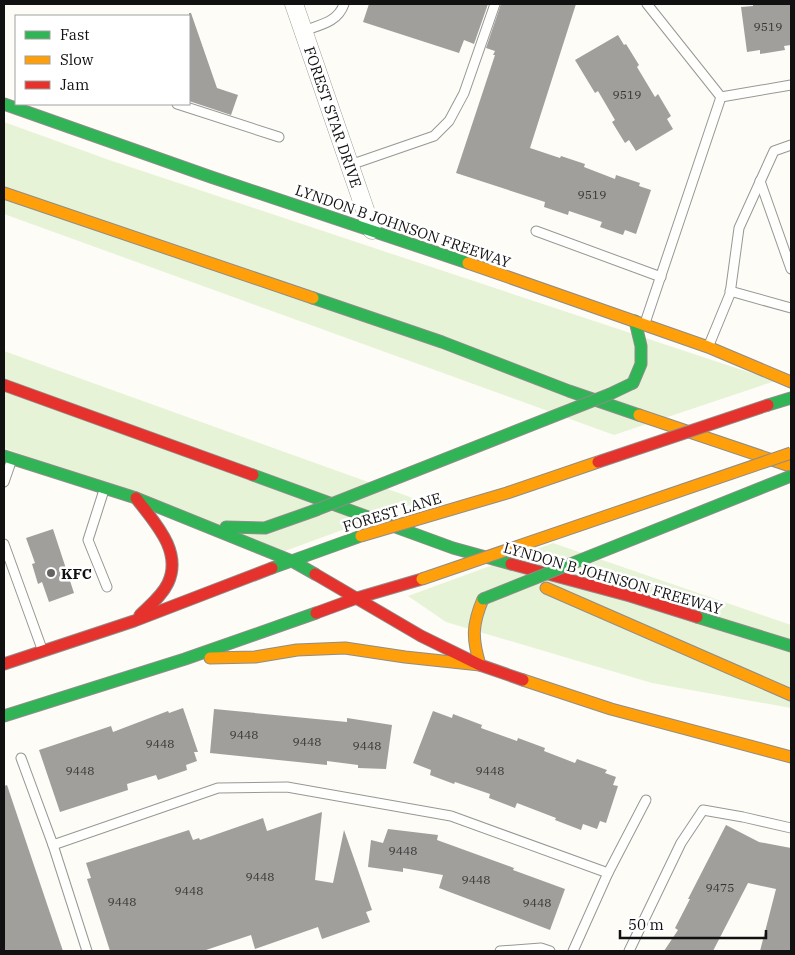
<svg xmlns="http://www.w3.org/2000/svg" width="795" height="955" font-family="'IBM Plex Serif',serif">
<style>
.green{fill:#e7f3d7}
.building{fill:#a19f9c}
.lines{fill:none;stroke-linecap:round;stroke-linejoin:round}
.lane-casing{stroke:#979795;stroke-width:11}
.street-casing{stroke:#979795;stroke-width:19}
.fast-casing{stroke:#8e8d8b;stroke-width:13}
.slow-casing{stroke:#8e8d8b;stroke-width:13}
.jam-casing{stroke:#8e8d8b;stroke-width:13}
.lane{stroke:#fffffe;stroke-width:9}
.street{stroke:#fffffe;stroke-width:18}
.fast{stroke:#30b455;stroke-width:11}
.slow{stroke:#ff9f0a;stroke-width:11}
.jam{stroke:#e5322d;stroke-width:11}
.fast-bridge-casing{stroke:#8e8d8b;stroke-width:13;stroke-linecap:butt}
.slow-bridge-casing{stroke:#8e8d8b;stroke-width:13;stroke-linecap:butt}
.jam-bridge-casing{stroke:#8e8d8b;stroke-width:13;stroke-linecap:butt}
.fast-bridge{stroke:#30b455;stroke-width:11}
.slow-bridge{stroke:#ff9f0a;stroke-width:11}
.jam-bridge{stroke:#e5322d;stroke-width:11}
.poi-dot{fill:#646362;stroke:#fff;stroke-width:2}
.labels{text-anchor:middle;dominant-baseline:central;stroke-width:5;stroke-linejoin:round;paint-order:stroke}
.number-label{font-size:12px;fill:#353434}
.street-label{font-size:15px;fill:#111;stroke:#fff}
.poi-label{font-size:15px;font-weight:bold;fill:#111;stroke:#fff;text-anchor:start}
</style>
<rect width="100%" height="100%" fill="#fdfcf7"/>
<!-- green -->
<g class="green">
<path d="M 4,122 L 112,161 L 775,381 L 614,435 L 4,214 Z"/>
<path d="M 4,351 L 421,501 L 285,551 L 4,448 Z"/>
<path d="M 553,543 L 791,625 L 791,708 L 652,683 L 446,622 L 408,596 Z"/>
</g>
<!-- building -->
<g class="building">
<path d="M 369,4 L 488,4 L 474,44 L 464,40 L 459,53 L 363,22 Z"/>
<path d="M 501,4 L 576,4 L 530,148 L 560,158 L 561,156 L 585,164 L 584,167 L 615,179 L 616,175 L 640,183 L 639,186 L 651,190 L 636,234 L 625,230 L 623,235 L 600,227 L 602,222 L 569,211 L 568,215 L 544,207 L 545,202 L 456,173 L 495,55 L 493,55 L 495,51 L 486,48 Z"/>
<path d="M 753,4 L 791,4 L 791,45 L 784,46 L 785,50 L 760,54 L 760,50 L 747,52 L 741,7 L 753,6 Z"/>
<path d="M 189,13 L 191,13 L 217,88 L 238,95 L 231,115 L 189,101 Z"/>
<path d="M 618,35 L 624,45 L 626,44 L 639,65 L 637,67 L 655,97 L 658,94 L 671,116 L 667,119 L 673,129 L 636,151 L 629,140 L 625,143 L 612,122 L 615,120 L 598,91 L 595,93 L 575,60 Z"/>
<path d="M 53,529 L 74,593 L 49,602 L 42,582 L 38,584 L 32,564 L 35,563 L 26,538 Z"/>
<path d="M 183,708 L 198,752 L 194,752 L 197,761 L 186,765 L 187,770 L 158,780 L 156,775 L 127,784 L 128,790 L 60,812 L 39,750 L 111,726 L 113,732 L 168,711 L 169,713 Z"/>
<path d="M 214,709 L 347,722 L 347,718 L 392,725 L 386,769 L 358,768 L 358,765 L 327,761 L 327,765 L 210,753 Z"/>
<path d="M 433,711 L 452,718 L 453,714 L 482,725 L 481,728 L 517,741 L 518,738 L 545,748 L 544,751 L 575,763 L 577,759 L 607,770 L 605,773 L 616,777 L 613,785 L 618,786 L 606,823 L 600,821 L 597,829 L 583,824 L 581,830 L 555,820 L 556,818 L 517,803 L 515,808 L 489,798 L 490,794 L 455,782 L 454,784 L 430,775 L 431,770 L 413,763 Z"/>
<path d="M 7,785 L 48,907 L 63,951 L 4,951 L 4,786 Z"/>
<path d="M 322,812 L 315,880 L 333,883 L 344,830 L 372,910 L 366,912 L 370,922 L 322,939 L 318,927 L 255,949 L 251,935 L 203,951 L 110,951 L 87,879 L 91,878 L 86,863 L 189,830 L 193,840 L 199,838 L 200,840 L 263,818 L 267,831 Z"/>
<path d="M 726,825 L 759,842 L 791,848 L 791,951 L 760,951 L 776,889 L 748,883 L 713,951 L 664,951 L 678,930 L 675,928 L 690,899 L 688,899 Z"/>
<path d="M 388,829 L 438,835 L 437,840 L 514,868 L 513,870 L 565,889 L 550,930 L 439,888 L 443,875 L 403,868 L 403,872 L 368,867 L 371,840 L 383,843 Z"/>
</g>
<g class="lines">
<!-- lane casing -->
<g class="lane-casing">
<g id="lane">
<path d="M 647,4 L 721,97"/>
<path d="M 303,31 C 320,25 338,22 344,4"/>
<path d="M 177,104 L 279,137"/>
<path d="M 350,165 L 434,136 L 449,121 L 464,93 L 495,4"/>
<path d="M 760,181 L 791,269"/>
<path d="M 536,231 L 661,277"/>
<path d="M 730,291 L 791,308"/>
<path d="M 645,323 L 721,97 L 791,85"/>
<path d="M 709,345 L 730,294 L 739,228 L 774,151 L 791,145"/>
<path d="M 4,482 L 12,459"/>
<path d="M 104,490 L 88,540 L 107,587"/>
<path d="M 4,544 L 42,649"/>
<path d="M 21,758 L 53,845 L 218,788 L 287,787 L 451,816 L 608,873 L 573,951"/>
<path d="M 53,845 L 87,951"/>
<path d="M 608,873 L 646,800"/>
<path d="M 500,951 L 541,948 L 550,951"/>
<path d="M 629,951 L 681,843 L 703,810 L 743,817 L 791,828"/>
</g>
</g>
<!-- street casing -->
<g class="street-casing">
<path id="street" d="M 294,4 L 372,230"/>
</g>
<!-- fast casing -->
<g class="fast-casing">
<g id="fast">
<path d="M 4,104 L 211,177 L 468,263"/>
<path d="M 313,298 L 442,342 L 569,391 L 639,415"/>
<path d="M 633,383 L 641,364 L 641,346 L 635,321"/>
<path d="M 768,405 L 791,398"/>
<path d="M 4,456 L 136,498 L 292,561 L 315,574"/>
<path d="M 253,475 L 453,548 L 511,564"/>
<path d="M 226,527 L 265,528 L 316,510"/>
<path d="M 272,568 L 361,536"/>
<path d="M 697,617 L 791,646"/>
<path d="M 4,716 L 185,659 L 316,613"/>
</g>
</g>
<!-- slow casing -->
<g class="slow-casing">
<g id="slow">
<path d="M 4,193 L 313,298"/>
<path d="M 468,263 L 708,347 L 791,382"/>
<path d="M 639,415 L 787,465"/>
<path d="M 546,588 L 791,695"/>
<path d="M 210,658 L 255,657 L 297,650 L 345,648 L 405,657 L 480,665 C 472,638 472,625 483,599"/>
<path d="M 523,680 L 611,709 L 791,757"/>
</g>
</g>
<!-- jam casing -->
<g class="jam-casing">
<g id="jam">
<path d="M 4,385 L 253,475"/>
<path d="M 136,498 C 154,522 183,551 168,583 C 162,596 150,605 140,615"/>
<path d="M 511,564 L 630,596 L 697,617"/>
<path d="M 315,574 L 421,636 L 480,665 L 523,680"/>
<path d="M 316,613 L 357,598 L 422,579"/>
<path d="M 4,664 L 134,621 L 272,568"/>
</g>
</g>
<!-- lane -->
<use href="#lane" class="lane"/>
<!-- street -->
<use href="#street" class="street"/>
<!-- fast -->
<use href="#fast" class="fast"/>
<!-- slow -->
<use href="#slow" class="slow"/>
<!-- jam -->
<use href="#jam" class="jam"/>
<!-- fast-bridge casing -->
<g class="fast-bridge-casing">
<g id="fast-bridge">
<path d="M 316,510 L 610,394 L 633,383"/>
<path d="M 483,599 L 791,476"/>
</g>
</g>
<!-- slow-bridge casing -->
<g class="slow-bridge-casing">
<g id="slow-bridge">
<path d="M 361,536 L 507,493 L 598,462"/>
<path d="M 422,579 L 791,453"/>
</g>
</g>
<!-- jam-bridge casing -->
<g class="jam-bridge-casing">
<path id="jam-bridge" d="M 598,462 L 768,405"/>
</g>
<!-- fast-bridge -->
<use href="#fast-bridge" class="fast-bridge"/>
<!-- slow-bridge -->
<use href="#slow-bridge" class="slow-bridge"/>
<!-- jam-bridge -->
<use href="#jam-bridge" class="jam-bridge"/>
</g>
<!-- markers -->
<circle class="poi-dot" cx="51" cy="573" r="5"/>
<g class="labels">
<!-- number labels -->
<g class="number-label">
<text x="768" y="26">9519</text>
<text x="627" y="94">9519</text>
<text x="592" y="194">9519</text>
<text x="244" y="734">9448</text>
<text x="307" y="741">9448</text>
<text x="160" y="743">9448</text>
<text x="367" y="745">9448</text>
<text x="80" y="770">9448</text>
<text x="490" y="770">9448</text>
<text x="403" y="850">9448</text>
<text x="260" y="876">9448</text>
<text x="476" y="879">9448</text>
<text x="720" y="887">9475</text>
<text x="189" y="890">9448</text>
<text x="122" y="901">9448</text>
<text x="537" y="902">9448</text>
</g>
<!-- street labels -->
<g class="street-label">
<text transform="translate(333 117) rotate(71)">FOREST STAR DRIVE</text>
<text transform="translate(403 226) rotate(19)">LYNDON B JOHNSON FREEWAY</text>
<text transform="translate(392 512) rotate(-17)">FOREST LANE</text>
<text transform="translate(613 578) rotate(16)">LYNDON B JOHNSON FREEWAY</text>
</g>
<!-- poi labels -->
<g class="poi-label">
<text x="61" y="573">KFC</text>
</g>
</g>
<!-- border -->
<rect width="795" height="955" fill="none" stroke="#111111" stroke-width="10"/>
<!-- legend -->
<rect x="15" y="15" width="175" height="90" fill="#ffffff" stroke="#a0a0a0"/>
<rect x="25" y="31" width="25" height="8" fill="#30b455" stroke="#a0a0a0"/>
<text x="60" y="40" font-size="15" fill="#111111">Fast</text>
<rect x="25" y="56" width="25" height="8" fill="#ff9f0a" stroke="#a0a0a0"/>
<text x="60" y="65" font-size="15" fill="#111111">Slow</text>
<rect x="25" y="81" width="25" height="8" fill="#e5322d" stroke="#a0a0a0"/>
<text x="60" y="90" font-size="15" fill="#111111">Jam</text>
<!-- scale -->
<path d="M620 930v8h146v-8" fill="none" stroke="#111111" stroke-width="2.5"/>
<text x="628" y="930" font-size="15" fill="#111111" stroke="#ffffff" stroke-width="4" paint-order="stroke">50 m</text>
</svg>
